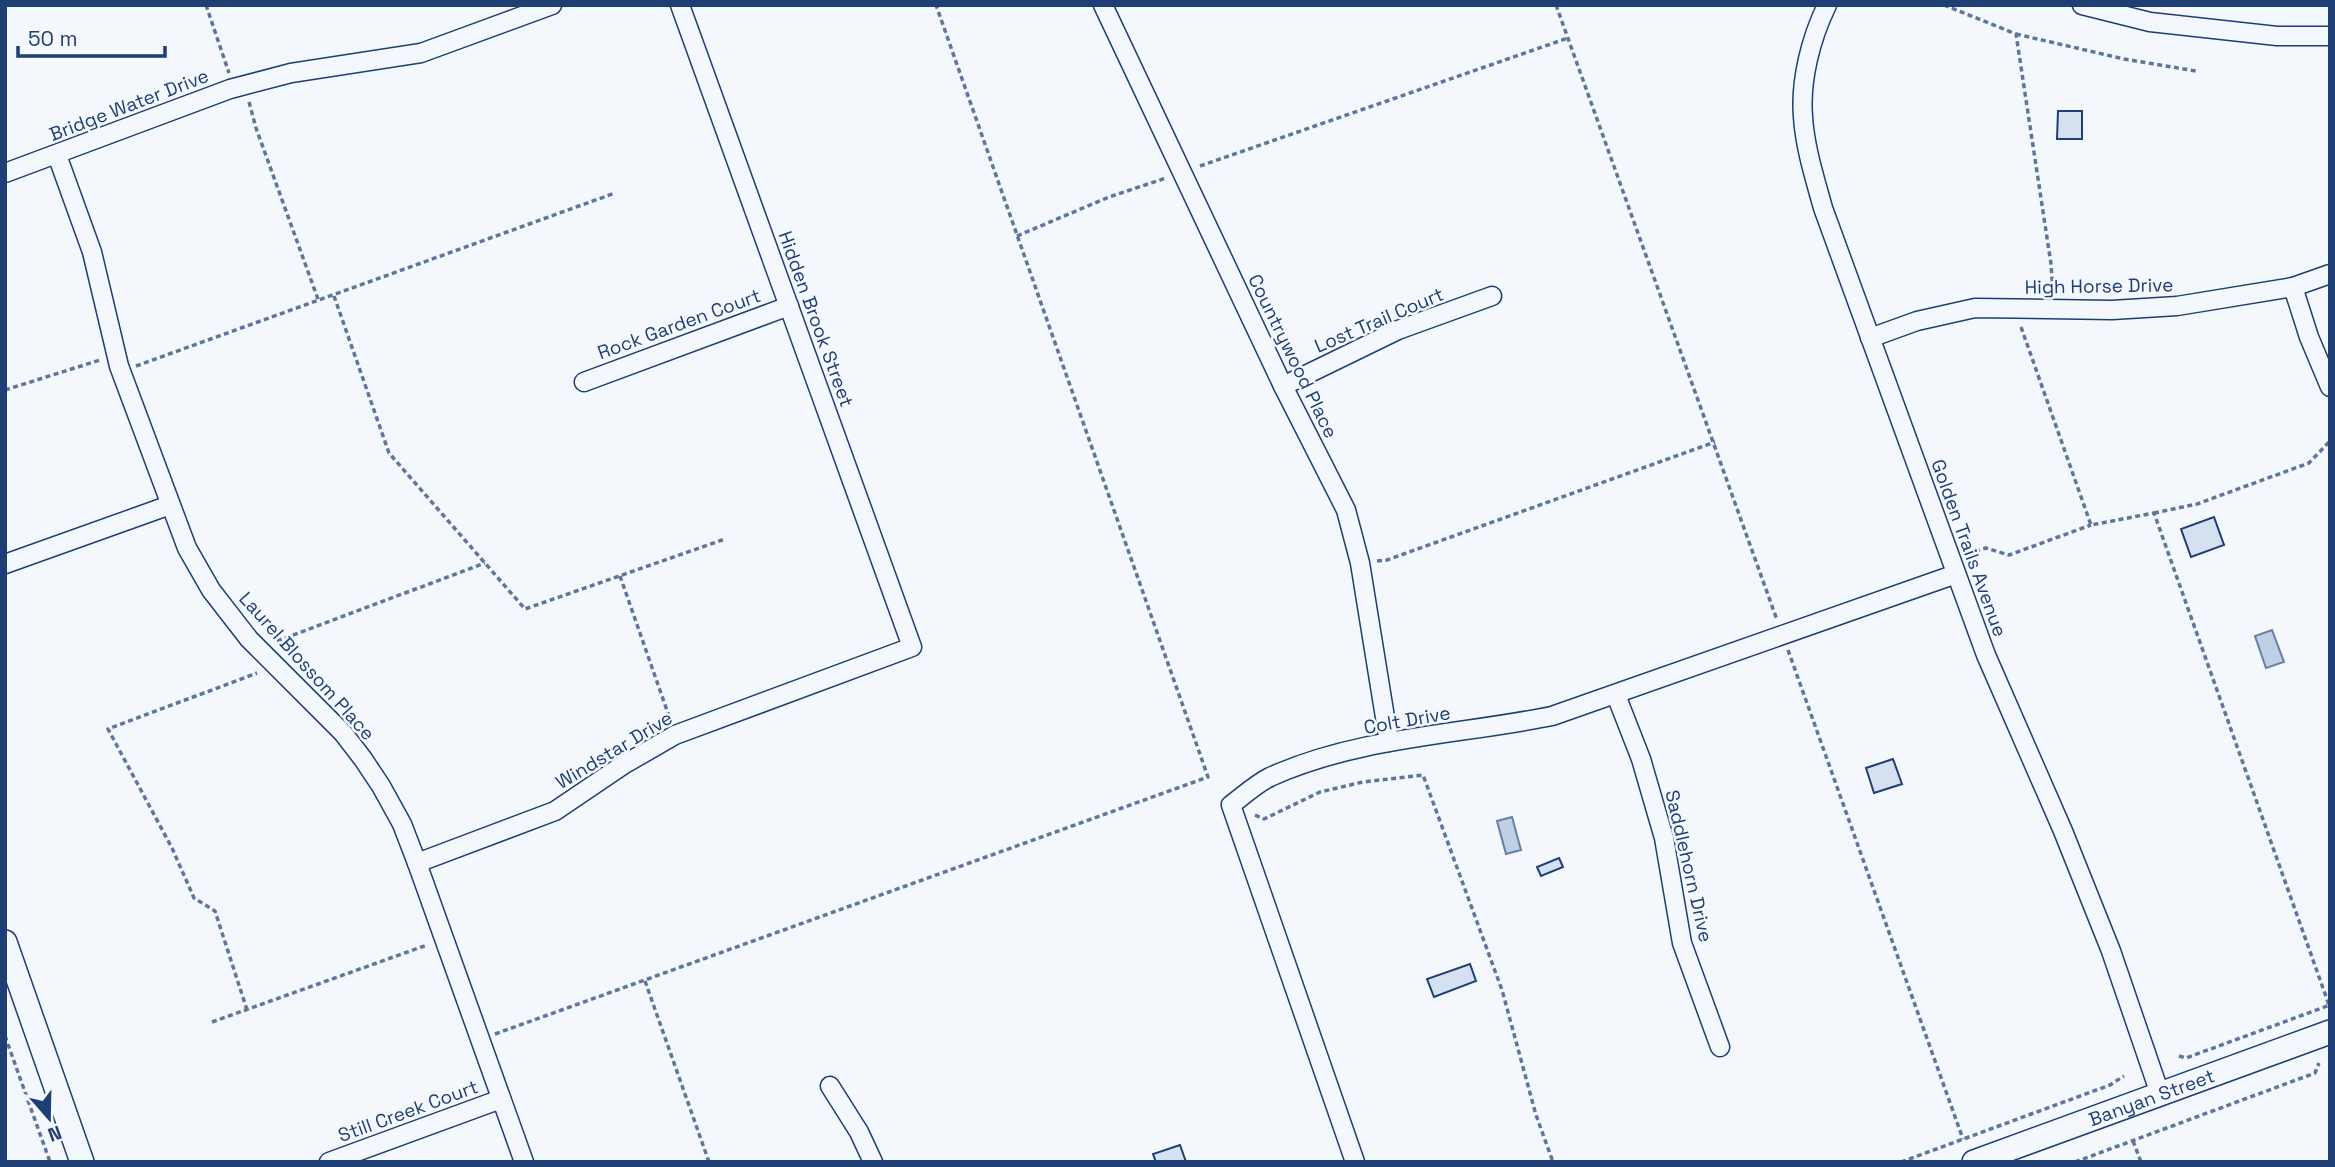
<svg xmlns="http://www.w3.org/2000/svg" width="2335" height="1167" font-family="'Space Grotesk',sans-serif">
<style>
.water{fill:#bed0e5;stroke:#687fa3;stroke-width:2}
.building{fill:#d5e0f0;stroke:#1d3f73;stroke-width:2}
.lines{fill:none;stroke-linecap:round;stroke-linejoin:round}
.minor-casing{stroke:#1d3f73;stroke-width:21}
.tertiary-casing{stroke:#1d3f73;stroke-width:26}
.path{stroke:#5e769c;stroke-width:3.5;stroke-dasharray:5 3.5;stroke-linecap:butt}
.minor{stroke:#f4f7fb;stroke-width:18}
.tertiary{stroke:#f4f7fb;stroke-width:23}
.labels{text-anchor:middle;dominant-baseline:central;stroke-width:5;stroke-linejoin:round;paint-order:stroke}
.street-label{font-size:19px;fill:#1d3f73;stroke:#f4f7fb}
</style>
<rect width="100%" height="100%" fill="#f4f7fb"/>
<!-- water -->
<g class="water">
<path d="M 2272,630 L 2284,662 L 2266,668 L 2255,636 Z"/>
<path d="M 1512,817 L 1521,850 L 1506,854 L 1497,821 Z"/>
</g>
<!-- building -->
<g class="building">
<path d="M 2058,111 L 2082,111 L 2082,139 L 2057,139 Z"/>
<path d="M 2214,517 L 2224,545 L 2191,557 L 2181,529 Z"/>
<path d="M 1893,759 L 1902,784 L 1874,793 L 1866,768 Z"/>
<path d="M 1559,858 L 1563,867 L 1541,876 L 1537,867 Z"/>
<path d="M 1470,964 L 1476,981 L 1434,997 L 1427,979 Z"/>
<path d="M 1180,1145 L 1186,1162 L 1156,1162 L 1153,1154 Z"/>
</g>
<g class="lines">
<!-- minor casing -->
<g class="minor-casing">
<g id="minor">
<path d="M 1103,5 L 1283,386 L 1346,510 L 1360,563 L 1389,742"/>
<path d="M 1827,5 C 1811,38 1800,80 1803,117 C 1805,148 1815,179 1823,208 L 1986,655 L 2063,831 L 2111,951 L 2160,1094"/>
<path d="M 2082,5 L 2150,22 L 2277,36 L 2330,36"/>
<path d="M 57,155 L 92,252 L 119,366 L 187,548 L 211,590 L 249,639 L 343,733 L 363,759 L 381,786 L 402,824 L 417,863 L 524,1162"/>
<path d="M 5,173 L 230,89 L 291,73 L 421,53 L 552,5"/>
<path d="M 2293,287 L 2309,337 L 2330,387"/>
<path d="M 1870,338 L 1917,321 L 1975,308 L 2112,310 L 2177,306 L 2293,287 L 2330,274"/>
<path d="M 584,382 L 789,306"/>
<path d="M 1283,386 L 1398,330 L 1492,296"/>
<path d="M 5,564 L 170,505"/>
<path d="M 1616,695 L 1641,759 L 1664,838 L 1682,943 L 1720,1047"/>
<path d="M 417,863 L 555,811 L 623,765 L 675,735 L 912,647 L 680,5"/>
<path d="M 830,1086 L 859,1132 L 873,1162"/>
<path d="M 329,1162 L 501,1099"/>
<path d="M 1355,1162 L 1231,805 C 1243,796 1256,784 1270,777 C 1358,737 1458,735 1552,716 L 1956,574"/>
</g>
</g>
<!-- tertiary casing -->
<g class="tertiary-casing">
<g id="tertiary">
<path d="M 5,942 L 82,1162"/>
<path id="s1" d="M 1974,1162 L 2330,1032"/>
</g>
</g>
<!-- path -->
<g class="path">
<path d="M 206,5 L 229,73"/>
<path d="M 1556,5 L 1777,620"/>
<path d="M 1944,5 L 2016,34 L 2051,264 L 2053,293"/>
<path d="M 2016,34 L 2124,59 L 2196,71"/>
<path d="M 249,102 L 256,128 L 319,302"/>
<path d="M 1200,166 L 1568,38"/>
<path d="M 1017,236 L 1109,197 L 1166,178"/>
<path d="M 334,296 L 389,453 L 525,609 L 725,539"/>
<path d="M 2021,327 L 2091,525 L 2154,513 L 2329,1005"/>
<path d="M 136,366 L 615,193"/>
<path d="M 5,390 L 100,360"/>
<path d="M 2154,513 L 2197,504 L 2309,463 L 2330,441"/>
<path d="M 1967,554 L 1986,548 L 2009,555 L 2091,525"/>
<path d="M 1377,561 L 1387,560 L 1715,442"/>
<path d="M 620,576 L 670,719"/>
<path d="M 277,641 L 485,563"/>
<path d="M 1788,650 L 1963,1139"/>
<path d="M 1255,815 L 1264,819 L 1320,792 L 1363,782 L 1423,775 L 1502,990 L 1536,1115 L 1553,1162"/>
<path d="M 645,981 L 709,1162"/>
<path d="M 247,1010 L 215,911 L 194,898 L 172,848 L 108,729 L 257,673"/>
<path d="M 212,1022 L 427,945"/>
<path d="M 495,1034 L 1208,777 L 936,5"/>
<path d="M 5,1036 L 50,1162"/>
<path d="M 2179,1056 L 2186,1058 L 2330,1005"/>
<path d="M 2133,1141 L 2141,1162"/>
<path d="M 1901,1162 L 2110,1085 L 2124,1076"/>
<path d="M 2075,1162 L 2315,1073 L 2319,1063"/>
</g>
<!-- minor -->
<use href="#minor" class="minor"/>
<!-- tertiary -->
<use href="#tertiary" class="tertiary"/>
</g>
<g class="labels">
<!-- street labels -->
<g class="street-label">
<text transform="translate(129 105) rotate(-21)">Bridge Water Drive</text>
<text transform="translate(2099 286) rotate(-1)">High Horse Drive</text>
<text transform="translate(816 319) rotate(70)">Hidden Brook Street</text>
<text transform="translate(1379 320) rotate(-23)">Lost Trail Court</text>
<text transform="translate(679 324) rotate(-20)">Rock Garden Court</text>
<text transform="translate(1293 356) rotate(64)">Countrywood Place</text>
<text transform="translate(1969 548) rotate(70)">Golden Trails Avenue</text>
<text transform="translate(307 666) rotate(48)">Laurel Blossom Place</text>
<text transform="translate(1407 720) rotate(-10)">Colt Drive</text>
<text transform="translate(614 750) rotate(-31)">Windstar Drive</text>
<text transform="translate(1689 866) rotate(77)">Saddlehorn Drive</text>
<text stroke="none"><textPath href="#s1" startOffset="189">Banyan Street</textPath></text>
<text transform="translate(408 1111) rotate(-20)">Still Creek Court</text>
</g>
</g>
<!-- border -->
<rect width="2335" height="1167" fill="none" stroke="#1d3f73" stroke-width="14"/>
<!-- north arrow -->
<g transform="translate(49 1118) rotate(160)" stroke="#f4f7fb" stroke-width="5" paint-order="stroke">
<path d="M0-5L12 26L0 18L-12 26Z" fill="#1d3f73"/>
<text y="-10" font-size="19" font-weight="bold" text-anchor="middle" fill="#1d3f73">N</text>
</g>
<!-- scale -->
<path d="M18 46v10h147v-10" fill="none" stroke="#1d3f73" stroke-width="3.5"/>
<text x="28" y="46" font-size="21" fill="#1d3f73" stroke="#f4f7fb" stroke-width="5" paint-order="stroke">50 m</text>
</svg>
